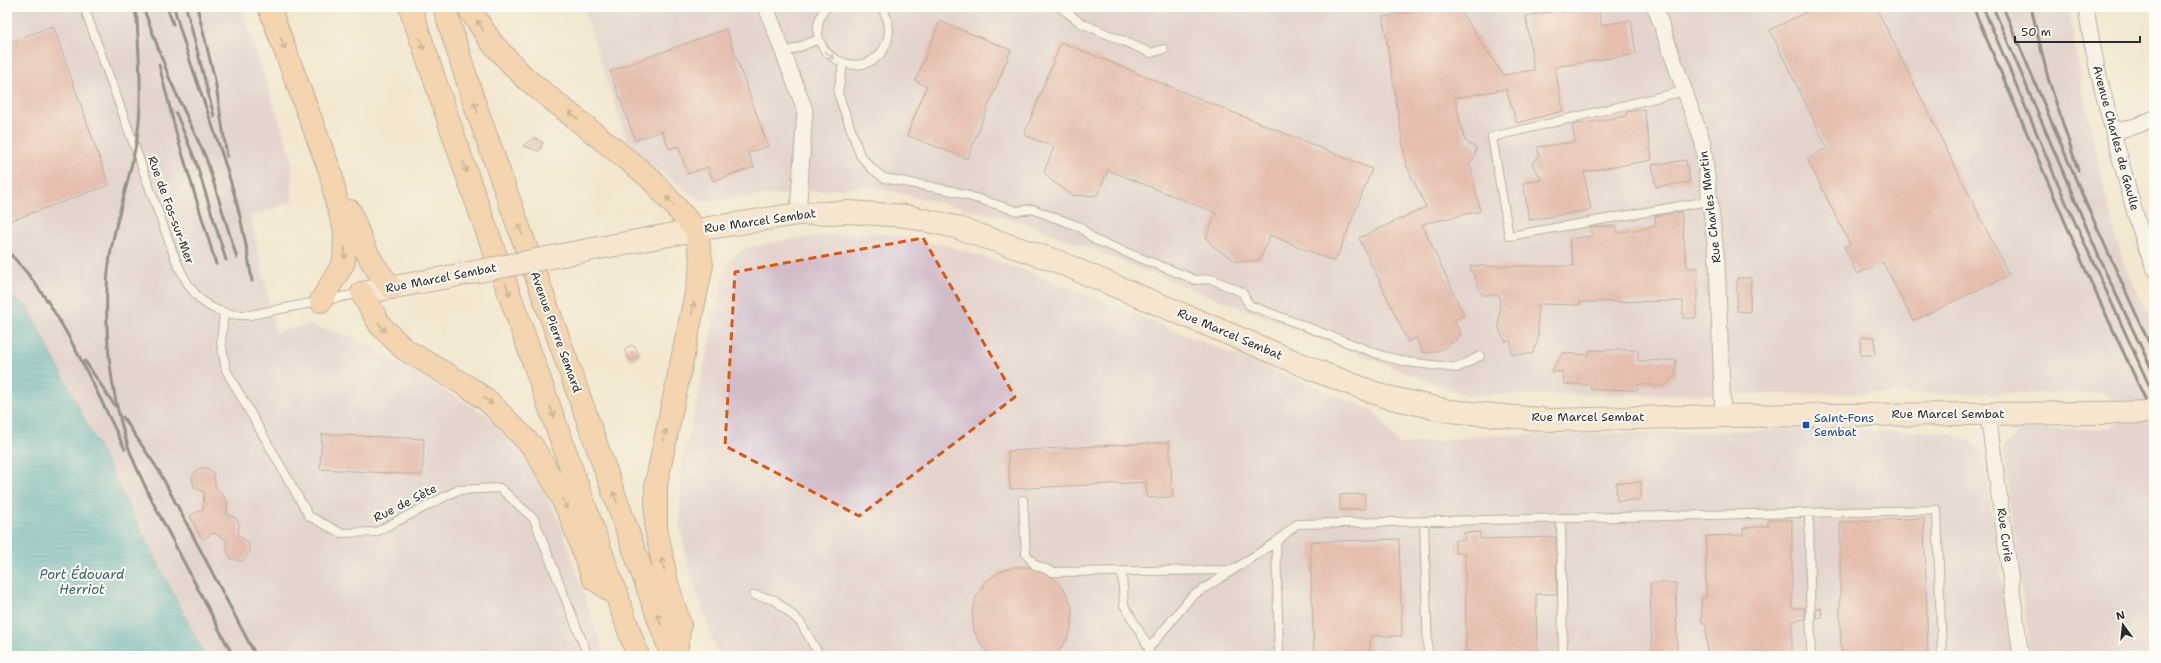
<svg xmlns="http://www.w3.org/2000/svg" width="2161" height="663" font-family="'Shantell Sans',sans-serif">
<defs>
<pattern id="water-rules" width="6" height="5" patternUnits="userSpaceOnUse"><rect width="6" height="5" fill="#46b2c4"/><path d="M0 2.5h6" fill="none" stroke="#3b919f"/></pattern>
<pattern id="building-back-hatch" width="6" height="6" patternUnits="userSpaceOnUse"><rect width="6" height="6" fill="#dc918d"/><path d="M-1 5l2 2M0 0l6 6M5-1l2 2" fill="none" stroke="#b37773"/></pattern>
</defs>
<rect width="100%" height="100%" fill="#fdfcf7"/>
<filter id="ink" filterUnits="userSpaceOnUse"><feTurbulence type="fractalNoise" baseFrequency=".025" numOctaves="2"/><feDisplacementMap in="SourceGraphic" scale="8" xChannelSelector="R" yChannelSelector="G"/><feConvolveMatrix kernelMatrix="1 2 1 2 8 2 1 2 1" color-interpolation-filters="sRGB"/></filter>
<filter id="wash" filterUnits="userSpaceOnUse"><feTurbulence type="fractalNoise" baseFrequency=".012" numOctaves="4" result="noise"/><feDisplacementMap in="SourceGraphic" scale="16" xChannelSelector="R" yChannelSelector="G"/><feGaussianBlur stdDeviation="0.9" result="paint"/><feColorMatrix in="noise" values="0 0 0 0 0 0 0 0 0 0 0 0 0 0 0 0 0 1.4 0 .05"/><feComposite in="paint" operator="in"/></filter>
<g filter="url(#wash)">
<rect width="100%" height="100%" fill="#f3e7cf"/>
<path fill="#d1bdc9" d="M 7,7 L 241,7 L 292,159 L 292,202 L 251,216 L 275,332 L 308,325 L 353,337 L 488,416 L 525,457 L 559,521 L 605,656 L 205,656 L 27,307 L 7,294 Z
M 583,7 L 2068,7 L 2082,87 L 2113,227 L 2124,264 L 2154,326 L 2154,656 L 2031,656 L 2002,448 L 2020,430 L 2111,428 L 2116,423 L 2117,404 L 2105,393 L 1464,395 L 1018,221 L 869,186 L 703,202 L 630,150 Z
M 880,233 L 945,245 L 1027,271 L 1374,411 L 1400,445 L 1477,436 L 1818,429 L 1944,432 L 1969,439 L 1983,453 L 2012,656 L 718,656 L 690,574 L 680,528 L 682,465 L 727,263 L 746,247 L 823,235 Z"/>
<path fill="url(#water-rules)" stroke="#386e78" d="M 7,294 L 27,306 L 205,656 L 7,656 Z"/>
<g id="blocks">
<path fill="url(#building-back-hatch)" d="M 1435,7 L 1458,7 L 1503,75 L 1534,70 L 1526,16 L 1561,10 L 1562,12 L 1598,7 L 1601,25 L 1631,20 L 1636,54 L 1555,67 L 1563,111 L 1517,123 L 1506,89 L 1455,98 L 1465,141 L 1476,148 L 1475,157 L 1470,163 L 1480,211 L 1422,224 L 1464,315 L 1454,320 L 1461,334 L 1457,339 L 1443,349 L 1428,353 L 1422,352 L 1416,338 L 1408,342 L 1359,238 L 1426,207 L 1406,164 L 1383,17 Z
M 1816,7 L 1876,7 L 2009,275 L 1913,321 L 1883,262 L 1857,274 L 1844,247 L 1850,244 L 1807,159 L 1827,148 L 1770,30 Z
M 940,21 L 1011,50 L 967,159 L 907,135 L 927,86 L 915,81 Z
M 53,26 L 109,185 L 7,222 L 7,43 Z
M 726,29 L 768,146 L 748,153 L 754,167 L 713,181 L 708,167 L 688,174 L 678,146 L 669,149 L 662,131 L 635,140 L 610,71 Z
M 1061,42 L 1372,169 L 1335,262 L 1270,235 L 1260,260 L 1237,262 L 1213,246 L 1206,238 L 1216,213 L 1108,170 L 1098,194 L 1093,196 L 1072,195 L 1052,181 L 1044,172 L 1054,147 L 1024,135 Z
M 1644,109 L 1652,160 L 1584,172 L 1591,210 L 1529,220 L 1523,183 L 1542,180 L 1532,164 L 1539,155 L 1538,147 L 1575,142 L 1572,125 L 1626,116 L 1626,112 Z
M 534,137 L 543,143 L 539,151 L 523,146 Z
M 1686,160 L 1690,182 L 1656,187 L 1652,165 Z
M 1681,212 L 1687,268 L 1698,268 L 1696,318 L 1683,318 L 1683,301 L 1579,302 L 1580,305 L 1538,304 L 1538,340 L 1532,354 L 1511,354 L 1511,341 L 1505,341 L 1499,329 L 1500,295 L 1482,295 L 1470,266 L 1574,266 L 1569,239 L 1592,236 L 1590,227 L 1616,226 L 1617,233 L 1656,226 L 1655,216 Z
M 1737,278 L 1751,278 L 1750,312 L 1737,311 Z
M 1861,337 L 1875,337 L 1875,355 L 1860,355 Z
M 631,345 L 636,348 L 640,356 L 630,360 L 625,352 L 626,348 Z
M 1589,350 L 1638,350 L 1638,361 L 1676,360 L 1676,374 L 1664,386 L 1638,384 L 1638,390 L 1591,390 L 1590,385 L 1564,384 L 1563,372 L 1551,372 L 1563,353 L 1589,355 Z
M 322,434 L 424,439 L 422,475 L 320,469 Z
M 1169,442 L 1173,497 L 1147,498 L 1146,482 L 1010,489 L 1008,451 Z
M 200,468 L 206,468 L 213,472 L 216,488 L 227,500 L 227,514 L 236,518 L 239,523 L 238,535 L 248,543 L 250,551 L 243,561 L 231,559 L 227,552 L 227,540 L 214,533 L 202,539 L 190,516 L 203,509 L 204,492 L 194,487 L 192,478 L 195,472 Z
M 1641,482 L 1641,500 L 1617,501 L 1616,483 Z
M 1365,494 L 1365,509 L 1340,510 L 1340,495 Z
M 1924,518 L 1928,656 L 1843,656 L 1843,651 L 1841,651 L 1840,621 L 1840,522 Z
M 1768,520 L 1792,520 L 1792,608 L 1805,608 L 1805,619 L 1792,621 L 1792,656 L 1707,656 L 1706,623 L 1702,623 L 1701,598 L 1706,598 L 1706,536 L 1743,535 L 1743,528 L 1768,526 Z
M 1480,532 L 1480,539 L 1556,537 L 1557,594 L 1536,594 L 1537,656 L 1466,656 L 1465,553 L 1455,553 L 1455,540 L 1465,540 L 1464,533 Z
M 1399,539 L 1402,636 L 1370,636 L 1370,656 L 1314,656 L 1310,542 Z
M 1014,567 L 1030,567 L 1053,577 L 1067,594 L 1072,608 L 1072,624 L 1067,639 L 1058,652 L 1052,656 L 991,656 L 982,646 L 974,631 L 972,614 L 976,597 L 985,583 L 999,572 Z
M 1650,583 L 1676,583 L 1677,656 L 1652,656 Z
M 1816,608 L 1821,608 L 1822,617 L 1816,618 Z"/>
</g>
</g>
<g filter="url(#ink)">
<use href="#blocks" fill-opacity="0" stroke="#716d64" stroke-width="1"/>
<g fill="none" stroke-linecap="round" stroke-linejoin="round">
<defs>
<path id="service" d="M 84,7 L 175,258 C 190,294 207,317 250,315 L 362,293
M 826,7 C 793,54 869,90 887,42 C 891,29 889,18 881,7
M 1060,7 L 1081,23 L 1151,53 L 1164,49
M 784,53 L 819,39
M 843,64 L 838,93 L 860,155 L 870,167 L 884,178 L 953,191 L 1017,211 L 1032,209 L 1080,227 L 1095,240 L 1196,280 L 1211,279 L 1242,292 L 1249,305 L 1383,356 L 1407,362 L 1457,368 L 1480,356
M 1684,91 L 1492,137 L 1509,236 L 1709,201
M 224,313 L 221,342 L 226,370 L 309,516 L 341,533 L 376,532 L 458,490 L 500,488 L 534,519 L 588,656
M 1023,500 L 1026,554 L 1035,565 L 1053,572 L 1232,570
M 1809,513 L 1811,656
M 1561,518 L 1563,656
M 1424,521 L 1428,656
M 1276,542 L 1279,656
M 1122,571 L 1124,605 L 1149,648 L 1149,656
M 754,595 L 775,600 L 800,622 L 820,656
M 1149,648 L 1191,597 L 1276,542 L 1297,524 L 1937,510 L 1942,656"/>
<path id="minor" d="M 766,7 L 805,110 L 798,214
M 1655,7 L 1703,143 L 1717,261 L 1723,416
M 2086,7 C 2093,57 2106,105 2119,154 C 2129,192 2139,231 2154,268
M 2113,132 L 2139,125 L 2154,118
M 1988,414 L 2021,656"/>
<path id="secondary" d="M 583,251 L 696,230 L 798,214 L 849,212 L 906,216 L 955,227 L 1056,261 L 1317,371 L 1383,396 L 1449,411 L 1551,420 L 1723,416 L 2101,413
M 362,293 L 448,277"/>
<path id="trunk" d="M 269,7 L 331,174 L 336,200 L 345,230 L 344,262 L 321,301
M 410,7 L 466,172 L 638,656
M 444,7 L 474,102 L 672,656
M 468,7 L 492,43 L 525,78 L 650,178 L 696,230 L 702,265 L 656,484 L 656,528 L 667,583 L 680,625 L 675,656
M 350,211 C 362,243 368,262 392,288
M 362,293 L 380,325 L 404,349 L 470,388 L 489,402 L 533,447 L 556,486 L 570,515 L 593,578 L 618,596"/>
</defs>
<use href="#service" stroke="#716d64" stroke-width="10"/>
<use href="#minor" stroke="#716d64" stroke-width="17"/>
<use href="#secondary" stroke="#716d64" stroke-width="24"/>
<use href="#trunk" stroke="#716d64" stroke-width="24"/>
<use href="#service" stroke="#fff" stroke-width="8"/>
<use href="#minor" stroke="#fff" stroke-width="15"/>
<use href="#secondary" stroke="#fce5cf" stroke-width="22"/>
<use href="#trunk" stroke="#f7be87" stroke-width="22"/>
<path stroke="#2b2b2b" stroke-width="3" d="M 134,7 L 137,19 C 139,63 144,106 135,149 C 126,195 108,241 107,288 C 105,341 111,395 128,446 C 134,464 143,481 151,499
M 143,7 L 170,80 L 206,158 L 237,258
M 167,7 L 173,24
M 174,7 C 189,67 214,124 231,183 C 241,215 247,248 252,281
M 186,7 L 214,116
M 197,7 L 215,80 L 227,156
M 1973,7 L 2089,278 L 2154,418
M 1983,7 L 2068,207 L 2154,396
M 1993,7 L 2105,271 L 2154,374
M 2003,7 L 2085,201 L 2154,354
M 2031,7 L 2048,78 L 2078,170
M 159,65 L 177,136 L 216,264
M 176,113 L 196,162 L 226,260
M 7,251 C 58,300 93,386 125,449
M 85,361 L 115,406
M 123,417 L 159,471 L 256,656
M 149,495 L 233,656"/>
<defs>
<path id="secondary-bridge" d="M 448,277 L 583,251
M 2101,413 L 2154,412"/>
</defs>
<use href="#secondary-bridge" stroke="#716d64" stroke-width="24" stroke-linecap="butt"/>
<use href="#secondary-bridge" stroke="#fce5cf" stroke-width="22"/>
</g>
<defs><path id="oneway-shaft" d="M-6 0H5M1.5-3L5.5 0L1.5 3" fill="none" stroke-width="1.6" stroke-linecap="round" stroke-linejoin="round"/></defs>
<g stroke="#917459">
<use href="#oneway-shaft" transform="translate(480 25) rotate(-123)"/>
<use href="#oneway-shaft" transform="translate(283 44) rotate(70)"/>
<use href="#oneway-shaft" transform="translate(422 44) rotate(72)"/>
<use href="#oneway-shaft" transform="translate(476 107) rotate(-109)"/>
<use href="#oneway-shaft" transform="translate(573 115) rotate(-141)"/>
<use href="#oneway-shaft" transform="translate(465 167) rotate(71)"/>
<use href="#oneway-shaft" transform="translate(670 201) rotate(-131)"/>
<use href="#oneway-shaft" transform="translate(520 229) rotate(-110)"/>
<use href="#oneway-shaft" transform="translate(345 253) rotate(92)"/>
<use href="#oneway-shaft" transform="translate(508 290) rotate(70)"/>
<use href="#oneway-shaft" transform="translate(693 308) rotate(-78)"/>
<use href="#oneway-shaft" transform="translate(382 327) rotate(51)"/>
<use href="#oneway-shaft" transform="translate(488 401) rotate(39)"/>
<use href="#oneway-shaft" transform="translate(552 412) rotate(70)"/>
<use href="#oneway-shaft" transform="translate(665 435) rotate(-78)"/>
<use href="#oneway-shaft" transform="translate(615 497) rotate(-110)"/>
<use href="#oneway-shaft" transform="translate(565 504) rotate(65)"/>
<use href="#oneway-shaft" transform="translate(663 564) rotate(-101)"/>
<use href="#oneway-shaft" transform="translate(659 619) rotate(-110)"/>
</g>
<use stroke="#a0a0a0" href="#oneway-shaft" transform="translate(829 55) rotate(43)"/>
</g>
<path d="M0 0H2161V663H0ZM 923,238 L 1015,397 L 859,516 L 725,446 L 735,272 Z" fill="#f3e7cf" fill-opacity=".55" fill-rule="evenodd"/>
<path fill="none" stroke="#df570e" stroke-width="3" stroke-dasharray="8 5" stroke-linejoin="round" d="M 923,238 L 1015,397 L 859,516 L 725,446 L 735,272 Z"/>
<rect fill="#1a4fb4" stroke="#fdfcf7" stroke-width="1.5" x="1802" y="421" width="8" height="8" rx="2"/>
<g text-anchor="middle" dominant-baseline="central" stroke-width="4" stroke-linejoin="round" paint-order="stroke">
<g font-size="12" fill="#2b2b2b" stroke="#fdfcf7">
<text transform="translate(2116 138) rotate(75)">Avenue Charles de Gaulle</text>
<text transform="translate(1710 207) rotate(-97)">Rue Charles Martin</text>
<text transform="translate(171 210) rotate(70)">Rue de Fos-sur-Mer</text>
<text transform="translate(760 221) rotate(-8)">Rue Marcel Sembat</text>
<text transform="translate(441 278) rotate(-11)">Rue Marcel Sembat</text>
<text transform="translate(556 332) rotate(70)">Avenue Pierre Semard</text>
<text transform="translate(1230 334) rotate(23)">Rue Marcel Sembat</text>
<text x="1948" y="414">Rue Marcel Sembat</text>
<text x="1588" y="417">Rue Marcel Sembat</text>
<text transform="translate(405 503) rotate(-27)">Rue de Sète</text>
<text transform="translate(2005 535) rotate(82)">Rue Curie</text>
</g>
<g font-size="12" fill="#164399" stroke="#fdfcf7" text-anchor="start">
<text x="1814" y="418">Saint-Fons<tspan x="1814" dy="14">Sembat</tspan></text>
</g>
<g font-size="13" font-style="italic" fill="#366168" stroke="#fdfcf7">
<text x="82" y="574">Port Édouard<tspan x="82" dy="15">Herriot</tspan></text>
</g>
</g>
<rect width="2161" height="663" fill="none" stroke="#fdfcf7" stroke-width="24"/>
<g transform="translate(2123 625) rotate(345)" stroke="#fdfcf7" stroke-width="3" paint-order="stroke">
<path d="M0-3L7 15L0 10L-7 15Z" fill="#2b2b2b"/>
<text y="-6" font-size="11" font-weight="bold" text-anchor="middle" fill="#2b2b2b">N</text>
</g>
<path d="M2015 36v6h125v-6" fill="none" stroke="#2b2b2b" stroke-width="2"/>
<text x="2021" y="36" font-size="12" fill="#2b2b2b" stroke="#fdfcf7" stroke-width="3" paint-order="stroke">50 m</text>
</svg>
